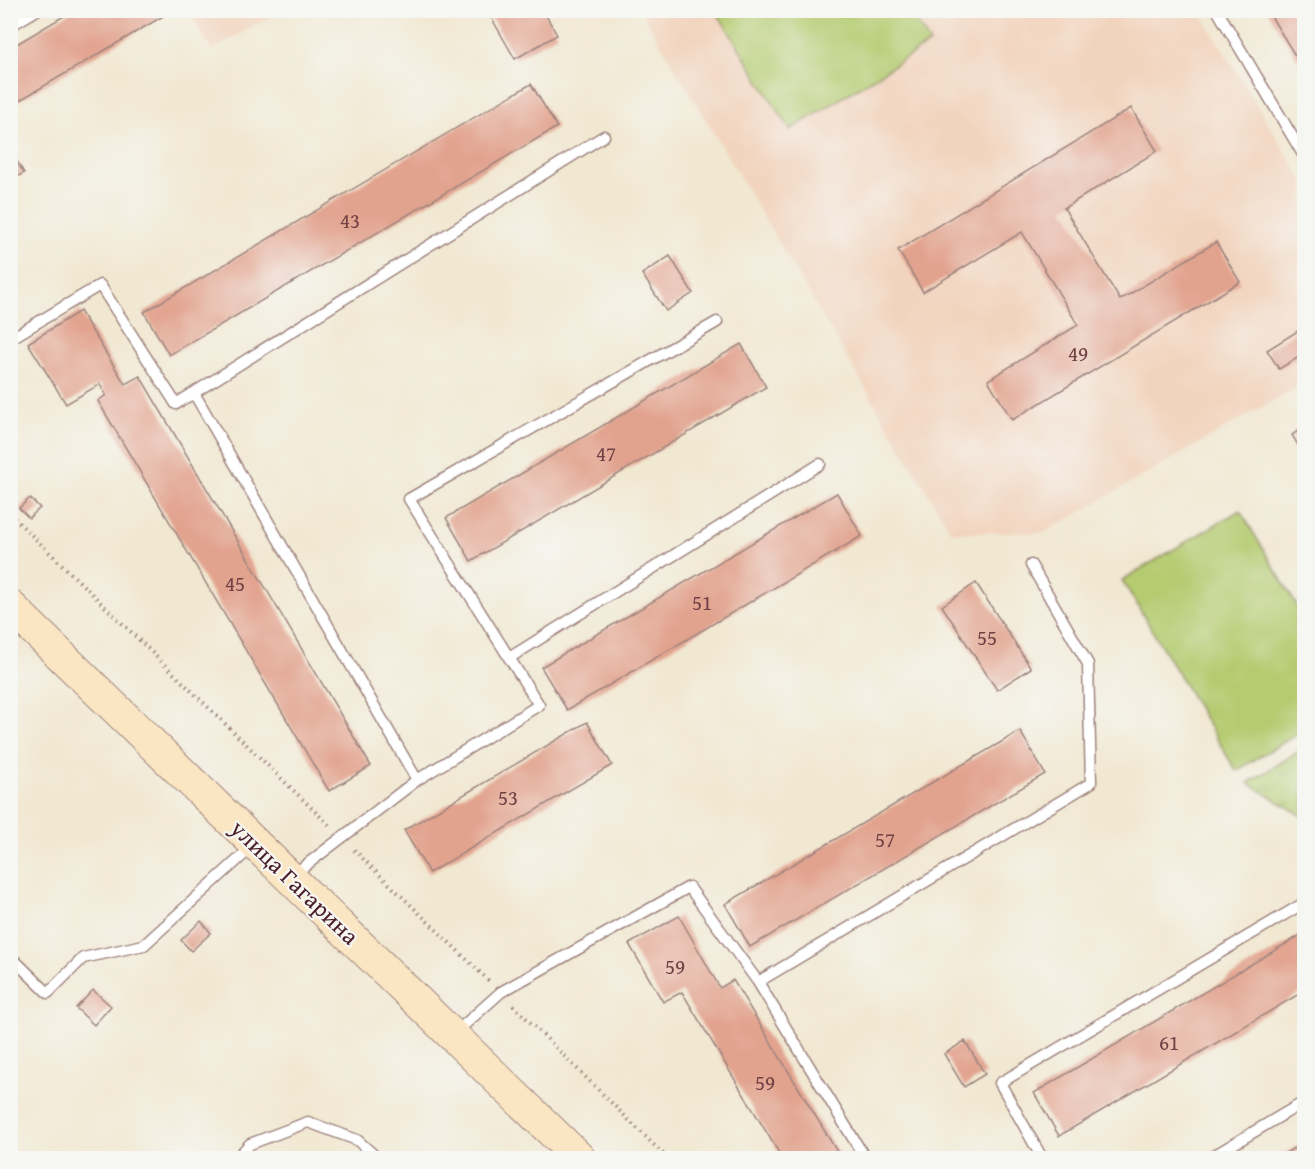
<svg xmlns="http://www.w3.org/2000/svg" width="1315" height="1169" font-family="'Gentium Book Plus',serif">
<defs>
<pattern id="park-tufts" width="24" height="20" patternUnits="userSpaceOnUse" patternTransform="scale(1.5)"><rect width="24" height="20" fill="#b4cb6f"/><path d="M3 7l-1-3M5 7V3M7 7l1-3M15 17l-1-3M17 17v-4M19 17l1-3" fill="none" stroke="#9cae60"/></pattern>
</defs>
<rect width="100%" height="100%" fill="#f6f6f2"/>
<filter id="ink" filterUnits="userSpaceOnUse"><feTurbulence type="fractalNoise" baseFrequency=".0167" numOctaves="2"/><feDisplacementMap in="SourceGraphic" scale="12" xChannelSelector="R" yChannelSelector="G"/><feConvolveMatrix kernelMatrix="1 2 1 2 8 2 1 2 1" color-interpolation-filters="sRGB"/></filter>
<filter id="wash" filterUnits="userSpaceOnUse"><feTurbulence type="fractalNoise" baseFrequency=".008" numOctaves="4" result="noise"/><feDisplacementMap in="SourceGraphic" scale="24" xChannelSelector="R" yChannelSelector="G"/><feGaussianBlur stdDeviation="1.35" result="paint"/><feColorMatrix in="noise" values="0 0 0 0 0 0 0 0 0 0 0 0 0 0 0 0 0 1.4 0 .05"/><feComposite in="paint" operator="in"/></filter>
<g filter="url(#wash)">
<rect width="100%" height="100%" fill="#f1e8d2"/>
<path fill="#f2d4be" d="M 188,11 L 280,11 L 212,50 Z
M 641,11 L 1199,11 L 1304,182 L 1304,383 L 1044,533 L 951,532 Z"/>
<path fill="#b4cb6f" stroke="#7f754d" stroke-width="1.5" d="M 716,11 L 910,11 L 930,43 L 790,130 Z
M 1240,510 L 1304,618 L 1304,730 L 1236,771 L 1122,580 Z"/>
<path fill="url(#park-tufts)" stroke="#7f754d" stroke-width="1.5" d="M 1304,748 L 1304,817 L 1248,783 Z"/>
<g id="blocks">
<path fill="#e2a38e" d="M 74,10 L 162,10 L 165,15 L 10,106 L 10,48 Z
M 487,10 L 543,10 L 557,35 L 515,59 Z
M 1267,10 L 1304,10 L 1304,70 Z
M 531,84 L 557,127 L 169,355 L 144,312 Z
M 1131,108 L 1157,151 L 1064,208 L 1120,300 L 1216,242 L 1240,282 L 1012,420 L 988,380 L 1078,325 L 1022,232 L 923,292 L 898,250 Z
M 10,150 L 24,173 L 10,181 Z
M 670,256 L 693,293 L 666,311 L 642,274 Z
M 80,311 L 125,384 L 140,376 L 371,766 L 329,791 L 98,401 L 106,395 L 100,384 L 66,404 L 28,343 Z
M 1304,327 L 1304,354 L 1279,369 L 1267,350 Z
M 741,344 L 766,387 L 471,561 L 446,518 Z
M 1304,427 L 1304,455 L 1292,435 Z
M 837,493 L 862,536 L 567,710 L 541,667 Z
M 30,498 L 40,508 L 29,518 L 19,508 Z
M 976,583 L 1031,668 L 997,690 L 942,606 Z
M 587,722 L 612,765 L 429,873 L 404,830 Z
M 1020,731 L 1045,774 L 750,947 L 725,904 Z
M 679,916 L 720,988 L 733,980 L 841,1158 L 782,1158 L 682,992 L 663,1002 L 629,944 Z
M 201,921 L 211,933 L 191,951 L 181,940 Z
M 1304,933 L 1304,991 L 1059,1136 L 1034,1093 Z
M 93,990 L 111,1006 L 94,1025 L 76,1008 Z
M 965,1041 L 985,1074 L 964,1087 L 944,1054 Z
M 1304,1142 L 1304,1158 L 1277,1158 Z"/>
</g>
</g>
<g filter="url(#ink)">
<use href="#blocks" fill-opacity="0" stroke="#9e847e" stroke-width="1.5"/>
<g fill="none" stroke-linecap="round" stroke-linejoin="round">
<defs>
<path id="lane" d="M 1217,10 L 1304,156
M 10,26 L 37,10
M 10,339 L 100,285 L 176,404 L 604,136
M 194,393 L 417,780 L 293,875
M 509,658 L 820,464
M 417,780 L 539,705 L 409,499 L 717,322
M 10,956 L 48,993 L 83,958 L 144,945 L 253,846
M 758,982 L 865,1158
M 455,1033 L 501,992 L 689,887 L 758,982 L 1091,783 L 1088,664 L 1031,565
M 237,1158 L 250,1144 L 308,1122 L 357,1140 L 377,1158
M 1042,1158 L 1000,1083 L 1304,903
M 1210,1158 L 1304,1102"/>
<path id="secondary" d="M 10,606 L 579,1158"/>
</defs>
<use href="#lane" stroke="#9e847e" stroke-width="13"/>
<use href="#secondary" stroke="#9e847e" stroke-width="34"/>
<path stroke="#9e847e" stroke-width="4" stroke-dasharray="1.5 4.5" stroke-linecap="butt" d="M 10,514 L 330,826
M 354,850 L 489,981
M 513,1005 L 667,1158"/>
<use href="#lane" stroke="#fff" stroke-width="10"/>
<use href="#secondary" stroke="#fbe6c3" stroke-width="32"/>
</g>
</g>
<g text-anchor="middle" dominant-baseline="central" stroke-width="4.5" stroke-linejoin="round" paint-order="stroke">
<g font-size="21" fill="#704044">
<text x="350" y="220">43</text>
<text x="1078" y="353">49</text>
<text x="606" y="453">47</text>
<text x="235" y="583">45</text>
<text x="702" y="602">51</text>
<text x="987" y="637">55</text>
<text x="508" y="797">53</text>
<text x="885" y="839">57</text>
<text x="675" y="966">59</text>
<text x="1169" y="1042">61</text>
<text x="765" y="1082">59</text>
</g>
<g font-size="24" fill="#4a1f2b" stroke="#f6f6f2">
<text transform="translate(295 882) rotate(44)">улица Гагарина</text>
</g>
</g>
<rect width="1315" height="1169" fill="none" stroke="#f6f6f2" stroke-width="36"/>
</svg>
